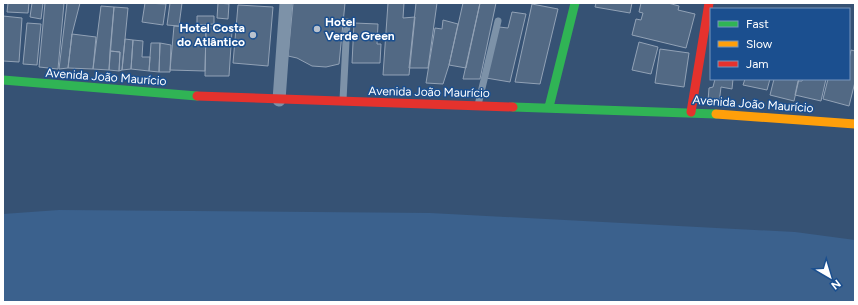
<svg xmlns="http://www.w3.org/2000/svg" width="858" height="305" font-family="Figtree,sans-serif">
<rect width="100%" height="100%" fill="#365274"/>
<path fill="#3b618d" d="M 59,210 L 430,213 L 795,232 L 855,240 L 855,302 L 3,302 L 3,214 Z"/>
<path fill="#526984" stroke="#92a2b6" d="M 8,3 L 29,3 L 28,13 L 7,12 Z
M 32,3 L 43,3 L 41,19 L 30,17 Z
M 45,3 L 64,3 L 58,69 L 39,67 Z
M 67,3 L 80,3 L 72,34 L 68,68 L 59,69 Z
M 145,3 L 166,4 L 163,25 L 142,22 Z
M 170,3 L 182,3 L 179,26 L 167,25 Z
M 218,3 L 229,4 L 228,19 L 217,18 Z
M 293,3 L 345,3 L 339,64 L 326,67 L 312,66 L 297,58 L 288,56 Z
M 388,3 L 404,3 L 403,18 L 415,17 L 409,75 L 383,75 Z
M 416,3 L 437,3 L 428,68 L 409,68 Z
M 463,3 L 480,3 L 466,68 L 449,65 Z
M 480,3 L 496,3 L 480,79 L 463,79 Z
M 596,3 L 632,3 L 630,13 L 595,7 Z
M 641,3 L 668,3 L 679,6 L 678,10 L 695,14 L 686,48 L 632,35 L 636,19 L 641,20 L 643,13 L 639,12 Z
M 532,4 L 558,9 L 540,84 L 515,82 Z
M 238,5 L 273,7 L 268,66 L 233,63 Z
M 101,6 L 114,7 L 109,70 L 93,69 Z
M 114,7 L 128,8 L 122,70 L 119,71 L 120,52 L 110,51 Z
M 512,12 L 526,14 L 510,82 L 486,78 L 499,27 L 508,28 Z
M 3,16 L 22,18 L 19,62 L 3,61 Z
M 197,16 L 214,16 L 214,24 L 197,25 Z
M 443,20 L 458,24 L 449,65 L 443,84 L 426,83 L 435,28 L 442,29 Z
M 27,23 L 41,24 L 37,65 L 23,64 Z
M 354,23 L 378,24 L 377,44 L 381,44 L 380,63 L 352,63 Z
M 174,26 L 206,29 L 205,71 L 170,70 Z
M 206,26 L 232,31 L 229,76 L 205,76 Z
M 72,34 L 96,37 L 93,69 L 68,68 Z
M 125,39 L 133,40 L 131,69 L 122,70 Z
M 133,40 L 143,41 L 142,57 L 150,57 L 149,71 L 131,69 Z
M 639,42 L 658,47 L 651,74 L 632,70 Z
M 151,43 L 160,43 L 159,72 L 149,71 Z
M 160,43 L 171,45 L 170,72 L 159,72 Z
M 660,49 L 689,53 L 684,87 L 655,83 Z
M 851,50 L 855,51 L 855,82 L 849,106 L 823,99 L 828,79 L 849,79 L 849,59 Z
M 110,51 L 120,52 L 119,71 L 109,70 Z
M 715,79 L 733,79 L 732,89 L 721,87 L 719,103 L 708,101 L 709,88 L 713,87 Z
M 745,79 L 770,79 L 767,90 L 743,85 Z
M 774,79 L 799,79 L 794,101 L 770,95 Z
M 803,79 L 826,79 L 821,101 L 795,95 L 798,81 L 802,81 Z"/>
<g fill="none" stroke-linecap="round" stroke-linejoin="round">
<path stroke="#7d92a8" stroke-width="7" d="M 343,100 L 347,22
M 478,105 L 498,21"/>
<path stroke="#7d92a8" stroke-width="13" d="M 279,100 L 286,3"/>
<path stroke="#30b455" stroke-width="9" d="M 3,80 L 197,96
M 513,107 L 716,114
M 549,107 L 575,3"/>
<path stroke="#ff9f0a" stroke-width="9" d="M 716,114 L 855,124"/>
<path stroke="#e5322d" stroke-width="9" d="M 197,96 L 513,107
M 691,112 L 709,3"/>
</g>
<g fill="#b9c2ce" stroke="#1b4f8f" stroke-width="1.5">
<circle cx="317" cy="29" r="4"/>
<circle cx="253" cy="35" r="4"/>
</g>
<g text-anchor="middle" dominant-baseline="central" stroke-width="3" stroke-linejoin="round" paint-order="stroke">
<g font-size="12" font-weight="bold" fill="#fff" stroke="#1b4f8f" text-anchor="start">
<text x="325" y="22">Hotel<tspan x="325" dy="14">Verde Green</tspan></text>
<text x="245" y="28" text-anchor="end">Hotel Costa<tspan x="245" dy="14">do Atlântico</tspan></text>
</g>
<g font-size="12" fill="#fff" stroke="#1b4f8f">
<text transform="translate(106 77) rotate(4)">Avenida João Maurício</text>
<text transform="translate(429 92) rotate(1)">Avenida João Maurício</text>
<text transform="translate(753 104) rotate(4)">Avenida João Maurício</text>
</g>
</g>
<rect width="858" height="305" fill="none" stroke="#ffffff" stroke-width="8"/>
<rect x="710" y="8" width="140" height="72" fill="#1b4f8f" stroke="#7695bc"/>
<rect x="718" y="21" width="20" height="6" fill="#30b455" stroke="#7695bc"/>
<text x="746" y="28" font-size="12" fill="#ffffff">Fast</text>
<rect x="718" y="41" width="20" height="6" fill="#ff9f0a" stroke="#7695bc"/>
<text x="746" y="48" font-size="12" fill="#ffffff">Slow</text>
<rect x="718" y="61" width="20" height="6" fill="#e5322d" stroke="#7695bc"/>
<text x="746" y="68" font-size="12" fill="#ffffff">Jam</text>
<g transform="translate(830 277) rotate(142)" stroke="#1b4f8f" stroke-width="3" paint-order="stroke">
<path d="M0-3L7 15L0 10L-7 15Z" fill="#ffffff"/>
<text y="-6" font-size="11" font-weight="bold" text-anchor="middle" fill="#ffffff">N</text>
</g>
</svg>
